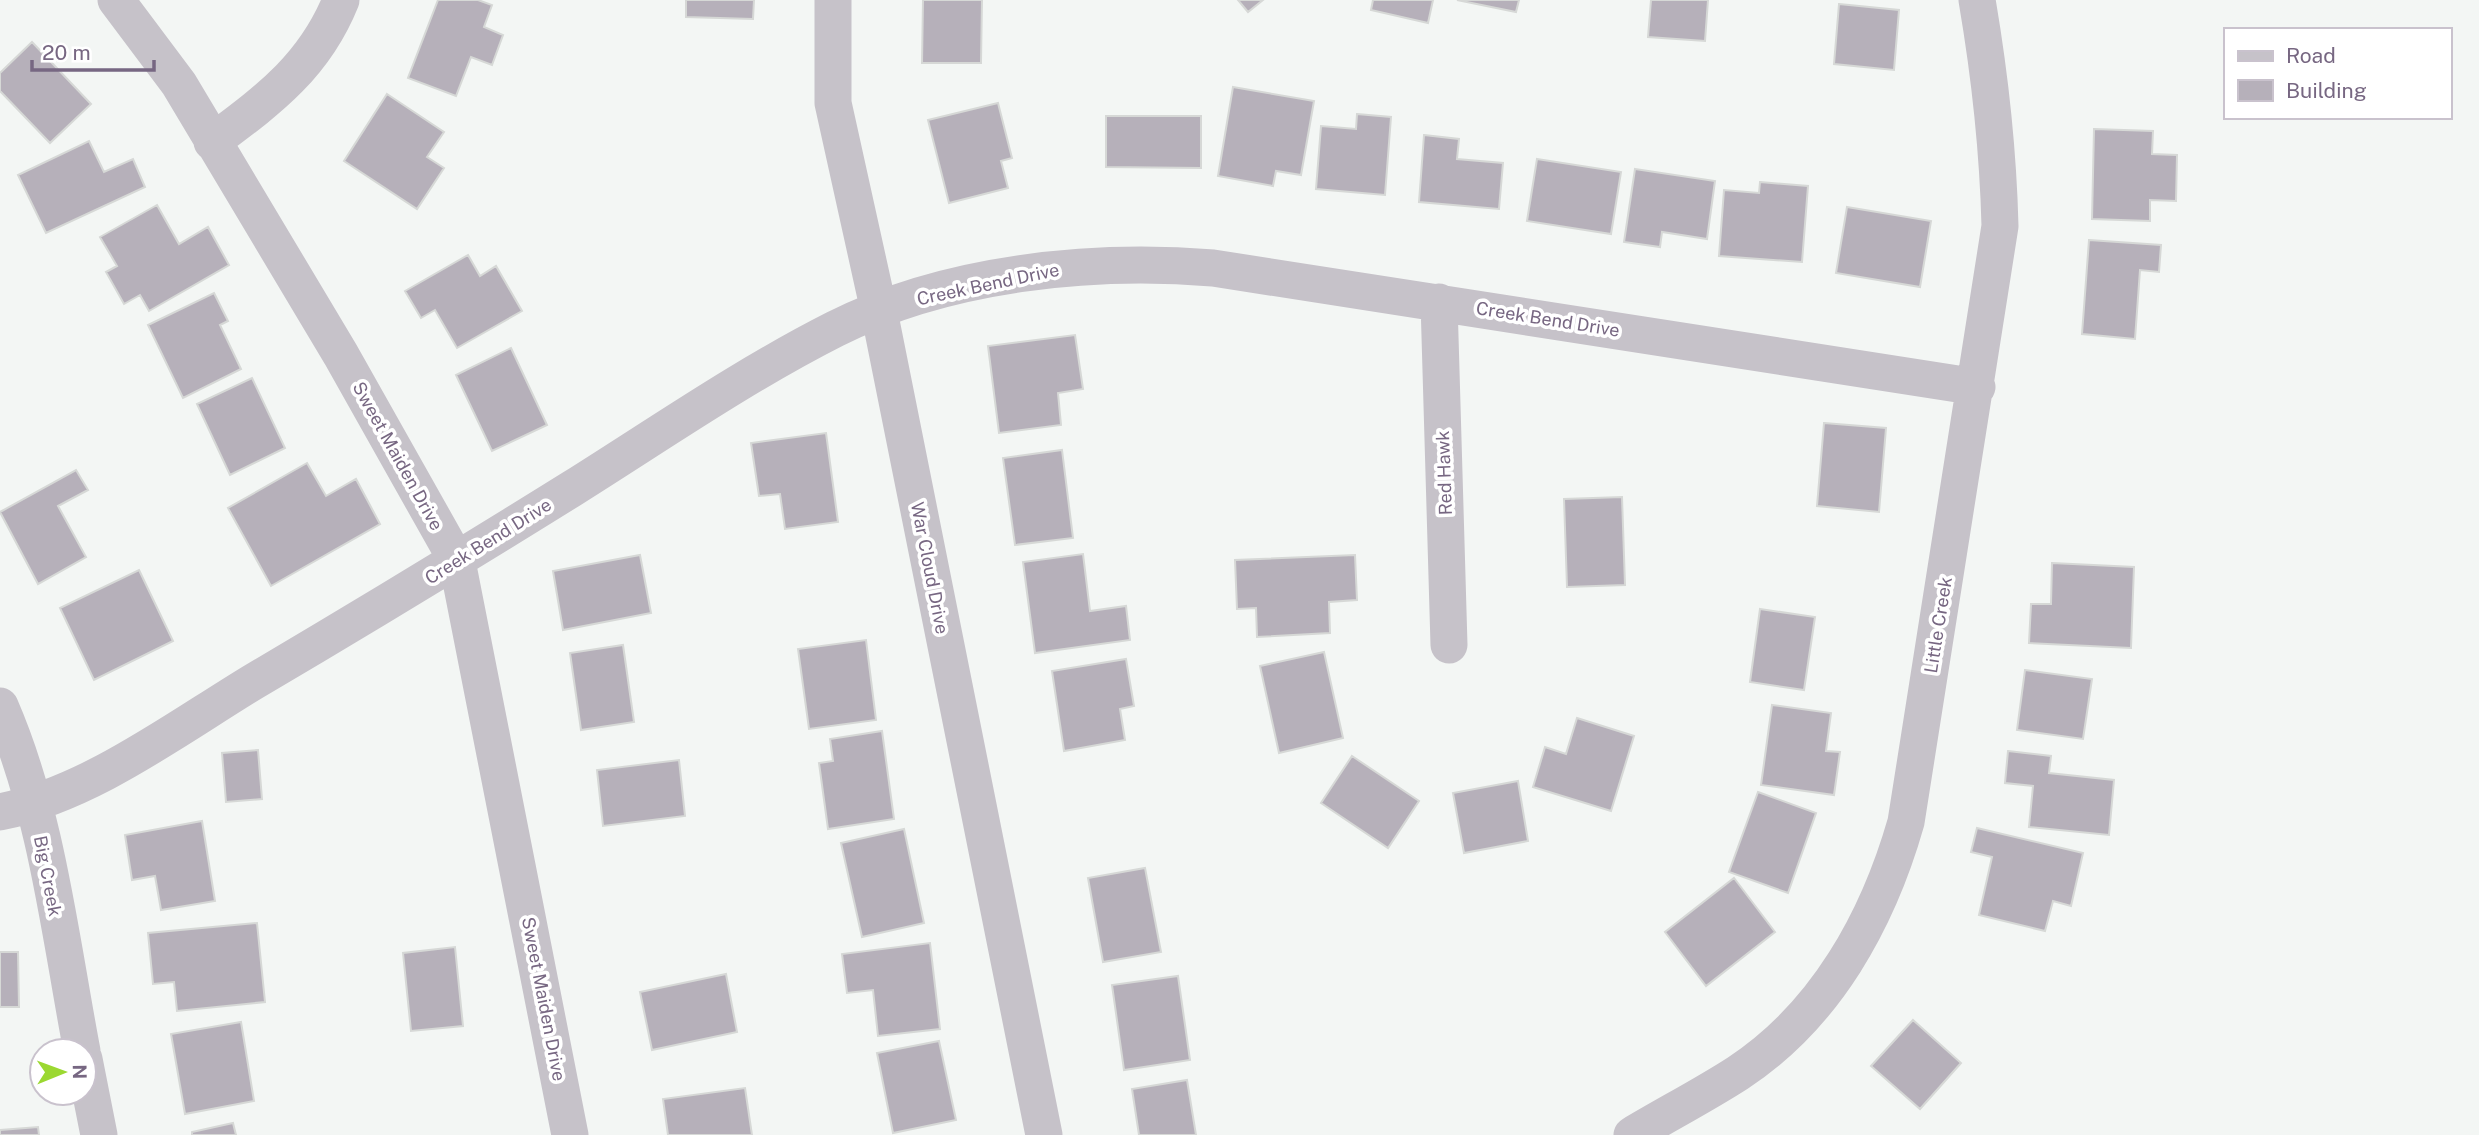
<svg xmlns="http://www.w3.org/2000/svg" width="2479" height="1135" font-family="'Public Sans',sans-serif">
<rect width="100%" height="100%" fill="#f3f6f4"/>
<path fill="#b6b0ba" stroke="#d6d8d6" stroke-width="2" d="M 438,0 L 478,0 L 492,5 L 484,27 L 503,35 L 492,65 L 471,57 L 456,96 L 408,78 Z
M 686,0 L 754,0 L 753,19 L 686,17 Z
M 923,0 L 982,0 L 981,63 L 922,63 Z
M 1238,0 L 1263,0 L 1248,12 Z
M 1373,0 L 1433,0 L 1428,23 L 1371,10 Z
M 1457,0 L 1519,0 L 1516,12 Z
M 1651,0 L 1708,0 L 1705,41 L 1648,37 Z
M 1839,4 L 1899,10 L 1894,70 L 1834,64 Z
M 32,42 L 91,104 L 50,143 L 0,91 L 0,73 Z
M 1233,87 L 1314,101 L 1301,175 L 1276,171 L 1273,186 L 1218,176 Z
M 387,94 L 444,132 L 427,157 L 444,168 L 417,209 L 344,161 Z
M 998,103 L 1012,158 L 1001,161 L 1008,188 L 949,203 L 928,120 Z
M 1357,114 L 1391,117 L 1385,195 L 1316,189 L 1321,126 L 1356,129 Z
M 1106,116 L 1201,116 L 1201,168 L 1106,167 Z
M 2094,129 L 2153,131 L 2152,154 L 2177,155 L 2176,201 L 2150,200 L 2150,221 L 2092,219 Z
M 1424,135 L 1459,139 L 1457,159 L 1503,163 L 1499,209 L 1419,202 Z
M 89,141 L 104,172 L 133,159 L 145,187 L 46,233 L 18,175 Z
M 1537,159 L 1621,172 L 1611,234 L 1527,221 Z
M 1635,169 L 1715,181 L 1707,239 L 1662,232 L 1660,247 L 1624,242 Z
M 1760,182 L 1808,186 L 1802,262 L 1719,256 L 1724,190 L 1759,193 Z
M 157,205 L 179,244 L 208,227 L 229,265 L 149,311 L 140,295 L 124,304 L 106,272 L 117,266 L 100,237 Z
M 1847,207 L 1931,221 L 1920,287 L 1836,273 Z
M 2089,240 L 2161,245 L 2159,272 L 2140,270 L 2135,339 L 2082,334 Z
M 468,255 L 480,276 L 496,266 L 522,311 L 457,348 L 435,310 L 421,318 L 405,291 Z
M 214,293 L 228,321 L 220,325 L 241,369 L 183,398 L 148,325 Z
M 1075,335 L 1083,389 L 1058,393 L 1061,425 L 999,433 L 988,346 Z
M 511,348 L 547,425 L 492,451 L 456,375 Z
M 252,378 L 285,448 L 230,475 L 197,404 Z
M 1824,423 L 1886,428 L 1879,512 L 1817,506 Z
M 826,433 L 838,522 L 785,529 L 780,494 L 759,496 L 751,443 Z
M 1062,450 L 1073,538 L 1015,545 L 1003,458 Z
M 307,463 L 326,496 L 356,479 L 380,524 L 271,586 L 228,508 Z
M 76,470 L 88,490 L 58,506 L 86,557 L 38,584 L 0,512 Z
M 1622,497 L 1625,585 L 1567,587 L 1564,499 Z
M 1083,554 L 1090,611 L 1126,606 L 1130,640 L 1035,653 L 1023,562 Z
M 640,555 L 651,613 L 563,630 L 553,571 Z
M 1355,555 L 1357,600 L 1329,602 L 1330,633 L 1257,637 L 1256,608 L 1237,609 L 1235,560 Z
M 2052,563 L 2134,567 L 2131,648 L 2029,643 L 2031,604 L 2051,604 Z
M 139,570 L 173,641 L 94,680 L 60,608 Z
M 1760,609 L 1815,617 L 1804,690 L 1750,682 Z
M 866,640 L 876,720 L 809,729 L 798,649 Z
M 623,645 L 634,722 L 581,730 L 570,653 Z
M 1324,652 L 1343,738 L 1279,753 L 1260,666 Z
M 1126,659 L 1134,706 L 1120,709 L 1125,740 L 1064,751 L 1052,671 Z
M 2025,670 L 2092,679 L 2083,739 L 2017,730 Z
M 1772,705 L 1831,713 L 1826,751 L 1840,752 L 1834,795 L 1761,785 Z
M 1577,718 L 1634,736 L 1611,811 L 1533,787 L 1545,747 L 1566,754 Z
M 882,731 L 894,819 L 828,829 L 819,763 L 833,761 L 830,739 Z
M 258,750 L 262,799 L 226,802 L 222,753 Z
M 2008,751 L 2051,756 L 2049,773 L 2114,780 L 2109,835 L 2029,827 L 2033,786 L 2005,783 Z
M 1352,756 L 1419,801 L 1388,848 L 1321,803 Z
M 679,760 L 685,816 L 603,826 L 597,770 Z
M 1518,781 L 1528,841 L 1464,853 L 1453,793 Z
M 1758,792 L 1816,813 L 1788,893 L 1729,872 Z
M 202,821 L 215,901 L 161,910 L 155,876 L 132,880 L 125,835 Z
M 1977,828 L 2083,853 L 2071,906 L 2053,901 L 2045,931 L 1979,915 L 1992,857 L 1971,852 Z
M 904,829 L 924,923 L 862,937 L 841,843 Z
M 1145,868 L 1161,952 L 1103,962 L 1088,878 Z
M 1734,878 L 1775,932 L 1706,986 L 1665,932 Z
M 257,923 L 265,1002 L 177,1011 L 174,982 L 153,984 L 148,933 Z
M 930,943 L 940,1029 L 878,1036 L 873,990 L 847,993 L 842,954 Z
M 455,947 L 463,1026 L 411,1031 L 403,953 Z
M 0,952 L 18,952 L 19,1007 L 0,1007 Z
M 726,974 L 737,1032 L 652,1050 L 640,992 Z
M 1178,976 L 1190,1060 L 1124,1070 L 1112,985 Z
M 1913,1020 L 1961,1063 L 1920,1109 L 1871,1066 Z
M 241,1022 L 254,1101 L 185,1114 L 171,1034 Z
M 939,1041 L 956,1120 L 893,1133 L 877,1053 Z
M 1187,1080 L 1196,1135 L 1139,1135 L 1132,1089 Z
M 745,1088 L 752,1135 L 668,1135 L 663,1099 Z
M 233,1123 L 236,1135 L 192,1135 L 192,1132 Z
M 38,1127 L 39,1135 L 0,1135 L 0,1130 Z"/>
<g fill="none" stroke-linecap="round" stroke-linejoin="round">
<path stroke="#c6c2c9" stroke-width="37" d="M 116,0 L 179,84 L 341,355 L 457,561 L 570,1135
M 833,0 L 833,103 L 879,311 L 1044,1135
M 212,142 C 268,100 314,67 341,0
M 1439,302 L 1449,645
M 0,706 C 47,814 60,936 82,1051
M 0,812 C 91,793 174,730 253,682 C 360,619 467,554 573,488 C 659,434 744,375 835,329 C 946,273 1090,258 1213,268 L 1977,387
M 84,1059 L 99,1135
M 1632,1135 C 1667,1114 1704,1095 1738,1073 C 1826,1015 1878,920 1906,822 L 2000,226 C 1998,149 1990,76 1977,0"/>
</g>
<g text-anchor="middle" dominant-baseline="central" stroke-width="7" stroke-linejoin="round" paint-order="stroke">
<g font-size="18" fill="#776782" stroke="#fff">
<text transform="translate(988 284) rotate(-12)">Creek Bend Drive</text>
<text transform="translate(1548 319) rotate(9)">Creek Bend Drive</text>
<text transform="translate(398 456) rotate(61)">Sweet Maiden Drive</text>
<text transform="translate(1444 473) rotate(-92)">Red Hawk</text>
<text transform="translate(488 541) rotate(-32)">Creek Bend Drive</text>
<text transform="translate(930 568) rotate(79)">War Cloud Drive</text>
<text transform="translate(1938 625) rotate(-81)">Little Creek</text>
<text transform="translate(48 876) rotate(79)">Big Creek</text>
<text transform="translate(544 999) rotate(79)">Sweet Maiden Drive</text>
</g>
</g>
<rect x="2224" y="28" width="228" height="91" fill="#ffffff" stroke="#c9c2cd" stroke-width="2"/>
<rect x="2238" y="51" width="35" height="10" fill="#c6c2c9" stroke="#c9c2cd" stroke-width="2"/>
<text x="2286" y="63" font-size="21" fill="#776782">Road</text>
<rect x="2238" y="80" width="35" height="21" fill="#b6b0ba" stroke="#c9c2cd" stroke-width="2"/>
<text x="2286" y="98" font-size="21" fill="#776782">Building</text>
<g transform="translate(63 1072) rotate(89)"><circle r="33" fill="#ffffff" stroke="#c9c2cd" stroke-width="2"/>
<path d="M0-5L12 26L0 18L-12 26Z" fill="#9bd831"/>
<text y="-10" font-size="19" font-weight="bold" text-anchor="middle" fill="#776782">N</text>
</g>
<path d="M32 60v10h122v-10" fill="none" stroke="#776782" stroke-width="3.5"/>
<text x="42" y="60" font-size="21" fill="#776782" stroke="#ffffff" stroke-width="5" paint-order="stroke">20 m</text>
</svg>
